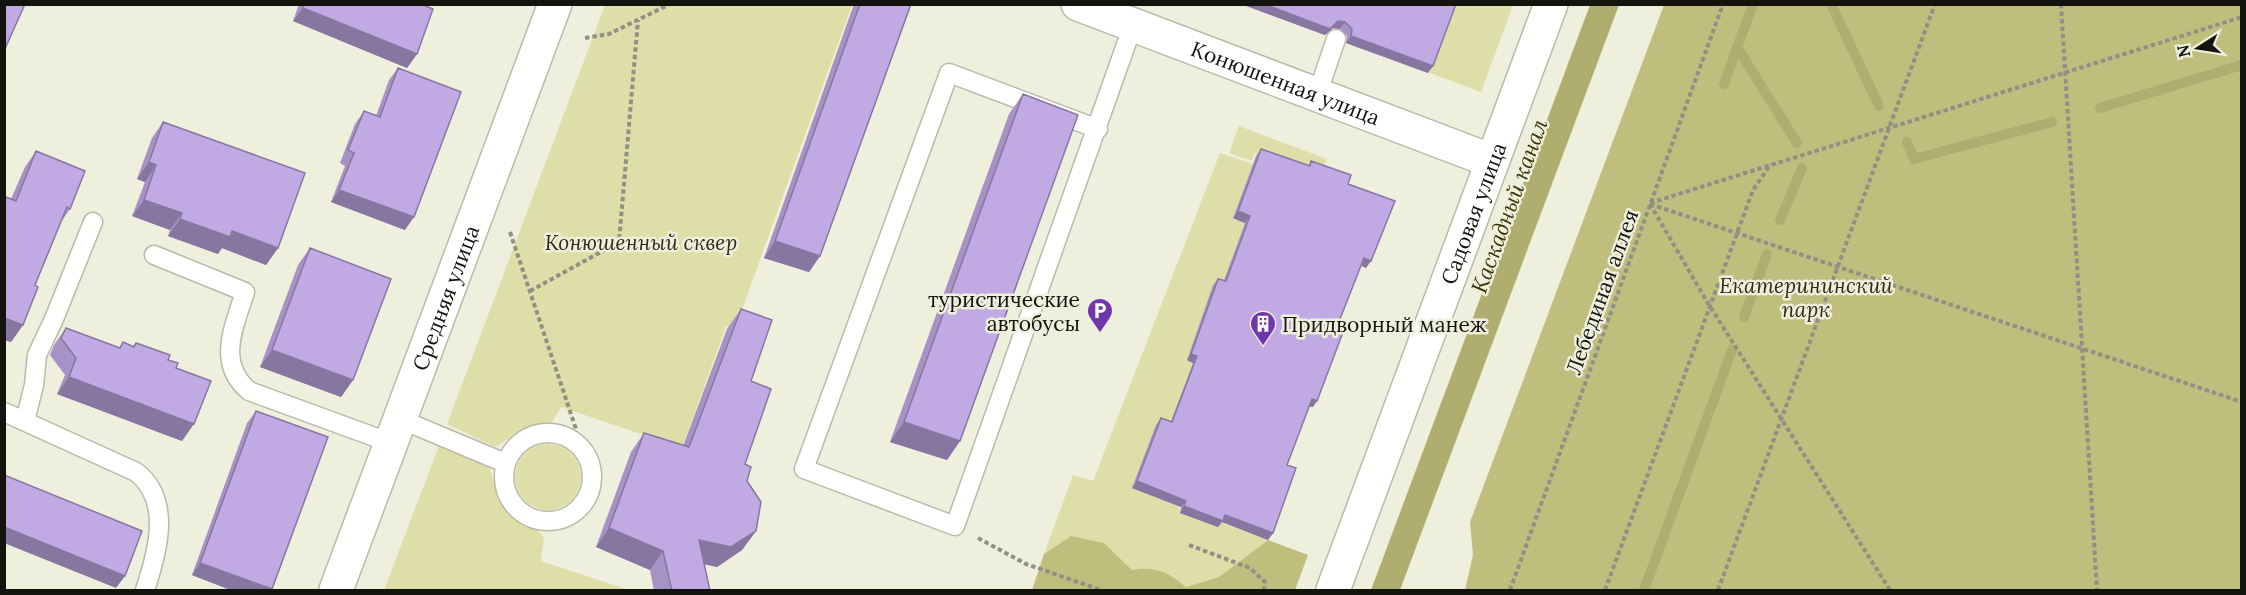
<svg xmlns="http://www.w3.org/2000/svg" width="2246" height="595" font-family="Lora,serif">
<rect width="100%" height="100%" fill="#efefde"/>
<path fill="#dedea8" d="M 605,5 L 852,5 L 735,329 L 726,326 L 682,448 L 561,407 L 551,424 L 528,427 L 495,447 L 447,424 Z
M 1455,5 L 1513,5 L 1481,92 L 1430,73 Z
M 1239,126 L 1327,159 L 1322,172 L 1304,172 L 1255,153 L 1252,161 L 1229,153 Z
M 1220,153 L 1253,164 L 1233,217 L 1245,223 L 1221,287 L 1213,286 L 1187,360 L 1193,363 L 1168,429 L 1180,513 L 1218,527 L 1220,522 L 1268,540 L 1219,577 L 1186,587 C 1168,572 1156,566 1132,570 L 1104,543 L 1071,536 L 1044,554 L 1073,475 L 1093,481 Z
M515 477a33 33 0 1 1 66 0a33 33 0 1 1-66 0Z
M 439,446 L 489,467 C 497,491 500,507 522,521 C 532,527 538,529 544,538 L 541,561 L 629,590 L 384,590 Z"/>
<path fill="#c0be7d" d="M 1664,5 L 2241,5 L 2241,590 L 1465,590 L 1473,555 L 1470,522 Z
M 1071,536 L 1104,543 L 1132,570 C 1156,566 1168,572 1186,587 L 1219,577 L 1268,540 L 1308,555 L 1295,590 L 1032,590 L 1044,554 Z"/>
<path fill="#afae6e" d="M 1590,5 L 1619,5 L 1400,590 L 1371,590 Z"/>
<g fill="none" stroke-linecap="round" stroke-linejoin="round">
<path stroke="#afae6e" stroke-width="10" d="M 1831,4 L 1879,106
M 1737,47 L 1797,143
M 1724,84 L 1753,4
M 2100,108 L 2242,65
M 1907,142 L 1914,159 L 2052,122
M 1780,220 L 1802,168
M 1744,317 L 1767,254
M 1644,590 L 1732,350"/>
<defs>
<path id="service" d="M 1317,95 L 1336,39
M 1098,129 L 949,73 L 804,469 L 955,526 L 1133,25
M 154,255 L 245,292 C 234,327 216,363 249,391 L 391,443
M 4,412 L 136,472 C 173,500 157,554 145,590
M 400,419 L 505,463
M 25,421 L 34,385 L 37,355 L 54,319 L 93,222
M504 477a44 44 0 1 1 88 0a44 44 0 1 1-88 0Z"/>
<g id="minor">
<path id="s1" d="M 336,590 L 555,4"/>
</g>
<g id="secondary">
<path id="s2" d="M 1078,4 L 1492,161"/>
<path id="s3" d="M 1333,590 L 1551,4"/>
</g>
</defs>
<use href="#service" stroke="#babaa9" stroke-width="21"/>
<use href="#minor" stroke="#babaa9" stroke-width="36"/>
<use href="#secondary" stroke="#babaa9" stroke-width="36"/>
<path stroke="#909084" stroke-width="4" stroke-dasharray="4.5 3" stroke-linecap="butt" d="M 2061,4 L 2097,590
M 585,38 L 609,34 L 670,4
M 1650,203 L 2242,17
M 1650,204 L 2242,402
M 1650,204 L 1709,305 L 1890,590
M 510,232 L 576,429 L 572,439
M 530,291 L 619,242 L 638,20
M 978,538 L 1026,564 L 1101,590
M 1189,545 L 1250,568 L 1265,582 L 1264,590
M 1510,590 L 1723,4
M 1605,590 L 1753,190 L 1771,164
M 1718,590 L 1935,4"/>
<use href="#service" stroke="#fff" stroke-width="18"/>
<use href="#minor" stroke="#fff" stroke-width="33"/>
<use href="#secondary" stroke="#fff" stroke-width="33"/>
</g>
<path fill="#a692c4" d="M 299,4 L 421,4 L 417,54 L 407,68 L 293,21 Z
M 854,4 L 911,4 L 820,256 L 809,272 L 764,258 Z
M 1241,4 L 1456,4 L 1433,66 L 1428,73 L 1346,43 L 1347,36 L 1340,29 L 1333,28 L 1325,35 Z
M 398,68 L 405,230 L 331,202 L 345,166 L 340,163 L 355,124 L 364,111 L 376,116 L 389,80 Z
M 1023,94 L 960,441 L 947,460 L 890,442 L 1009,114 Z
M 163,122 L 278,248 L 266,265 L 222,248 L 218,254 L 168,236 L 170,230 L 132,216 L 145,182 L 137,179 L 152,138 Z
M 1261,149 L 1308,166 L 1311,161 L 1348,184 L 1366,268 L 1361,265 L 1338,324 L 1313,407 L 1309,406 L 1287,465 L 1273,533 L 1268,540 L 1222,522 L 1218,527 L 1180,513 L 1181,507 L 1132,488 L 1156,425 L 1161,418 L 1171,421 L 1193,363 L 1187,360 L 1213,285 L 1218,279 L 1224,280 L 1245,223 L 1233,218 L 1256,156 Z
M 36,151 L 70,209 L 61,222 L 35,285 L 23,325 L 11,342 L 4,340 L 4,199 L 11,199 L 25,167 Z
M 310,248 L 353,380 L 341,397 L 260,367 L 298,265 Z
M 741,309 L 751,381 L 745,464 L 747,481 L 756,531 L 742,550 L 717,567 L 704,564 L 710,591 L 654,591 L 650,570 L 596,547 L 631,452 L 644,433 L 683,446 L 727,329 Z
M 66,328 L 119,348 L 123,342 L 133,346 L 136,343 L 168,360 L 176,368 L 182,441 L 57,394 L 65,375 L 50,355 L 54,345 Z
M 256,411 L 272,589 L 271,591 L 233,591 L 192,575 L 247,423 Z"/>
<path fill="#8777a0" d="M 1241,4 L 1264,4 L 1338,21 L 1345,22 L 1340,29 L 1333,28 L 1325,35 Z
M 303,8 L 417,54 L 407,68 L 293,21 Z
M 1351,36 L 1433,66 L 1428,73 L 1346,43 Z
M 149,162 L 156,165 L 145,182 L 137,179 Z
M 339,190 L 414,217 L 405,230 L 331,202 Z
M 144,200 L 182,213 L 170,230 L 132,216 Z
M 1238,211 L 1250,216 L 1245,223 L 1233,218 Z
M 180,219 L 232,231 L 278,248 L 266,265 L 222,248 L 218,254 L 168,236 Z
M 775,241 L 820,256 L 809,272 L 764,258 Z
M 1364,258 L 1371,261 L 1366,268 L 1359,265 Z
M 4,318 L 23,325 L 11,342 L 4,340 Z
M 272,350 L 353,380 L 341,397 L 260,367 Z
M 1191,354 L 1197,356 L 1193,363 L 1187,360 Z
M 69,377 L 194,424 L 182,441 L 57,394 Z
M 1312,399 L 1317,401 L 1313,407 L 1307,406 Z
M 904,422 L 960,441 L 947,460 L 890,442 Z
M 1137,481 L 1186,501 L 1181,507 L 1132,488 Z
M 1184,506 L 1225,515 L 1273,533 L 1268,540 L 1222,522 L 1218,527 L 1180,513 Z
M 4,527 L 125,576 L 116,588 L 4,543 Z
M 609,528 L 663,551 L 650,570 L 596,547 Z
M 756,531 L 742,550 L 717,567 L 685,560 L 699,540 Z
M 200,563 L 272,589 L 271,591 L 233,591 L 192,575 Z"/>
<path fill="#c1aae4" stroke="#8777a0" stroke-width="1.5" d="M 4,4 L 25,4 L 4,51 Z
M 304,4 L 421,4 L 433,9 L 417,54 L 303,8 Z
M 860,4 L 911,4 L 820,256 L 775,241 Z
M 1264,4 L 1456,4 L 1433,66 L 1351,36 L 1352,29 L 1345,22 L 1338,21 L 1330,29 Z
M 398,68 L 461,92 L 414,217 L 339,190 L 354,153 L 348,150 L 364,111 L 380,117 Z
M 1023,94 L 1078,115 L 960,441 L 904,422 Z
M 163,122 L 305,173 L 278,248 L 232,231 L 230,237 L 180,219 L 182,213 L 144,200 L 156,165 L 149,162 Z
M 1261,149 L 1310,166 L 1311,161 L 1351,175 L 1348,184 L 1395,201 L 1371,261 L 1364,258 L 1338,324 L 1345,327 L 1317,401 L 1312,399 L 1287,465 L 1296,468 L 1273,533 L 1225,515 L 1223,521 L 1184,506 L 1186,501 L 1137,481 L 1161,418 L 1172,422 L 1197,356 L 1191,354 L 1218,279 L 1226,281 L 1250,216 L 1238,211 Z
M 36,151 L 85,171 L 70,209 L 67,207 L 35,285 L 38,287 L 23,325 L 4,318 L 4,200 L 6,197 L 16,201 Z
M 310,248 L 391,279 L 353,380 L 272,350 Z
M 741,309 L 772,320 L 751,381 L 771,389 L 745,464 L 751,467 L 747,481 L 761,502 L 756,531 L 731,547 L 699,540 L 710,591 L 672,591 L 663,551 L 609,528 L 644,433 L 689,447 Z
M 66,328 L 120,348 L 123,342 L 134,347 L 136,343 L 170,355 L 168,360 L 178,363 L 176,368 L 211,381 L 194,424 L 69,377 L 76,358 L 61,338 Z
M 256,411 L 328,437 L 272,589 L 200,563 Z
M 4,475 L 142,531 L 125,576 L 4,527 Z"/>
<defs>
<symbol id="parking-pin" viewBox="-11 -11 22 30"><path d="M0 17L-7.5 6A9.5 9.5 0 1 1 7.5 6Z" fill="#7036ac" stroke="#efefde"/><path d="M-3.5-5.5H1a3.5 3.5 0 0 1 0 7H-1V5.5H-3.5ZM-1-3.4V-.6H.8a1.4 1.4 0 0 0 0-2.8Z" fill="#fff"/></symbol>
<symbol id="building-pin" viewBox="-11 -11 22 30"><path d="M0 17L-7.5 6A9.5 9.5 0 1 1 7.5 6Z" fill="#7036ac" stroke="#efefde"/><path d="M-4-6H4V6H1V3H-1V6H-4ZM-2.5-4.3h1.7v1.8h-1.7ZM.8-4.3h1.7v1.8H.8ZM-2.5-1h1.7V.8h-1.7ZM.8-1h1.7V.8H.8Z" fill="#fff"/></symbol>
</defs>
<g fill-rule="evenodd">
<use href="#parking-pin" x="1085" y="296" width="30" height="40"/>
<use href="#building-pin" x="1248" y="309" width="30" height="40"/>
</g>
<g text-anchor="middle" dominant-baseline="central" stroke-width="5" stroke-linejoin="round" paint-order="stroke">
<g font-size="21" fill="#14140e" stroke="#efefde">
<text stroke="none"><textPath href="#s2" startOffset="222">Конюшенная улица</textPath></text>
<text stroke="none"><textPath href="#s3" startOffset="402">Садовая улица</textPath></text>
<text transform="translate(1602 292) rotate(-70)">Лебединая аллея</text>
<text stroke="none"><textPath href="#s1" startOffset="312">Средняя улица</textPath></text>
</g>
<g font-size="21" font-style="italic" fill="#2e2d0f" stroke="#efefde">
<text x="641" y="242">Конюшенный сквер</text>
<text x="1806" y="285">Екатерининский<tspan x="1806" dy="24">парк</tspan></text>
</g>
<g font-size="21" fill="#14140e" stroke="#efefde" text-anchor="end">
<text x="1080" y="299">туристические<tspan x="1080" dy="24">автобусы</tspan></text>
<text x="1282" y="324" text-anchor="start">Придворный манеж</text>
</g>
<g font-size="22" font-style="italic" fill="#383601" stroke="#efefde">
<text transform="translate(1509 206) rotate(-70)">Каскадный канал</text>
</g>
</g>
<rect width="2246" height="595" fill="none" stroke="#14140e" stroke-width="12"/>
<g transform="translate(2198 48) rotate(258)" stroke="#efefde" stroke-width="4.5" paint-order="stroke">
<path d="M0-4.5L10 22L0 15L-10 22Z" fill="#14140e"/>
<text y="-9" font-size="16" font-weight="bold" text-anchor="middle" fill="#14140e">N</text>
</g>
</svg>
